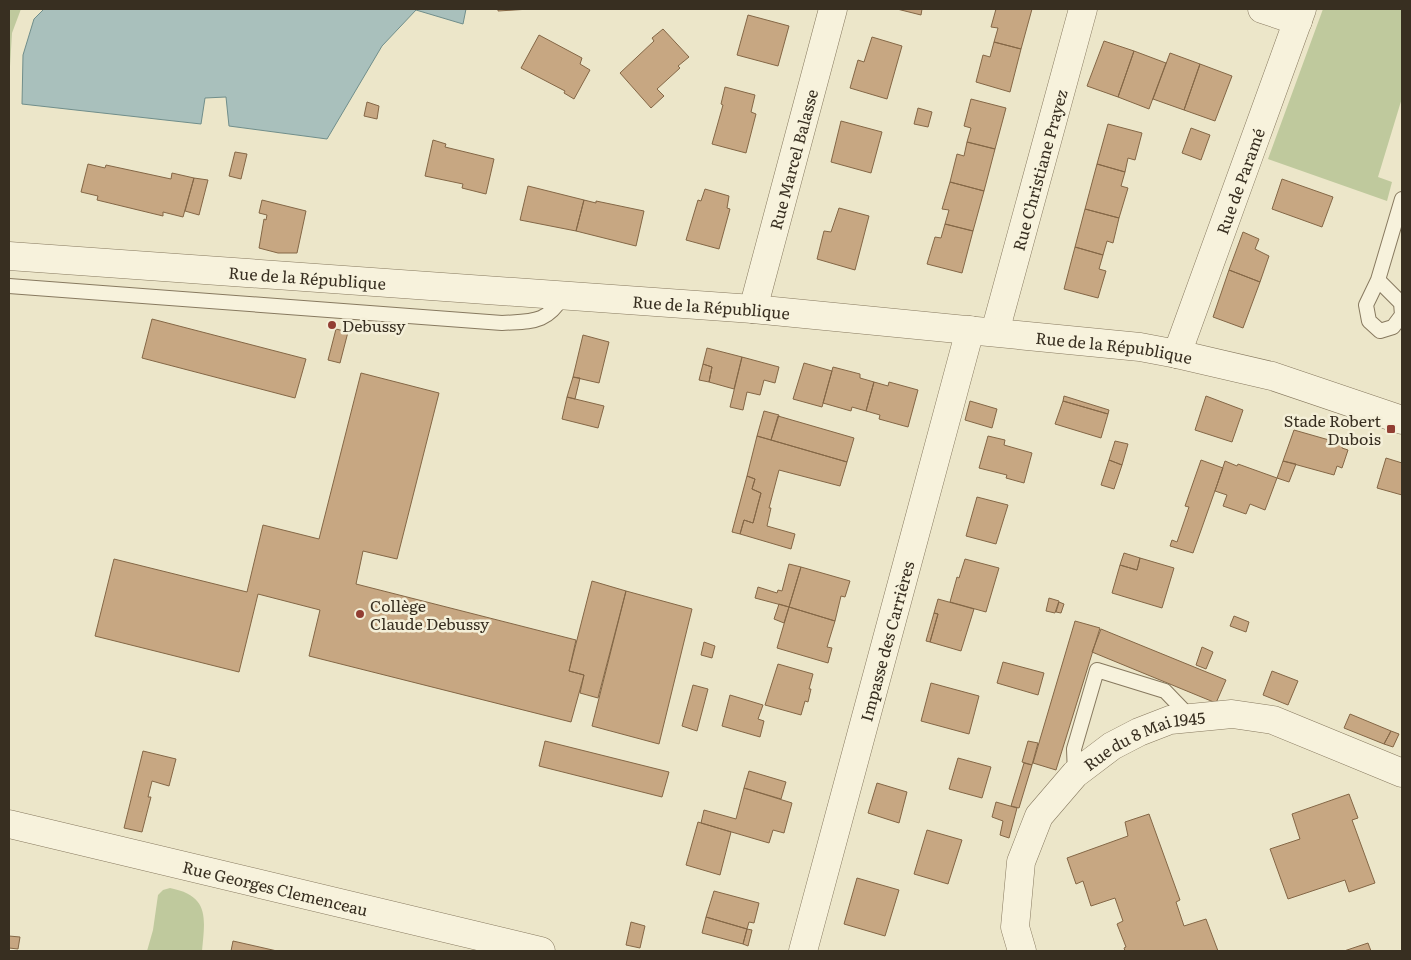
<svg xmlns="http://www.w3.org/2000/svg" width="1411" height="960" font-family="Literata,serif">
<rect width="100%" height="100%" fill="#ece6c9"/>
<path fill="#bfc99d" d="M 9,9 L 21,9 L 12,33 L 9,83 Z
M 1323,9 L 1402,9 L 1402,98 L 1378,177 L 1392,182 L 1387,201 L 1268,159 Z
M 170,888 C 210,896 205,918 202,951 L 147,951 L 153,930 L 158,895 L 163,890 Z"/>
<path fill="#a9c0bc" stroke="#708e8b" d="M 44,9 L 466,9 L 463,24 L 416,10 L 382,46 L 327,139 L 229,126 L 226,97 L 205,98 L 201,124 L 22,104 L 23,55 L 34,19 Z"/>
<path fill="#c7a782" stroke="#846746" d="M 498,9 L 530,9 L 498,11 Z
M 897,9 L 922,9 L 921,15 Z
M 996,9 L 1032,9 L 1021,49 L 994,42 L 998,28 L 991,27 Z
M 748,15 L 789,26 L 778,66 L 737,55 Z
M 663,29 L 689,57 L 678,66 L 680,68 L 657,89 L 664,96 L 651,108 L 620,73 L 654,41 L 652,38 Z
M 539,35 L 582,58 L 580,64 L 590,70 L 574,99 L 564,93 L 565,91 L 521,68 Z
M 872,37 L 902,46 L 887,99 L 850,88 L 858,60 L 864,62 Z
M 1104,41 L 1134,51 L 1118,97 L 1087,86 Z
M 994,42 L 1021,49 L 1010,92 L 976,82 L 983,55 L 990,57 Z
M 1134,51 L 1166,63 L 1149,109 L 1118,97 Z
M 1170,53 L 1200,64 L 1184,110 L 1153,99 Z
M 1200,64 L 1232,76 L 1215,121 L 1184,110 Z
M 725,87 L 755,95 L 751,112 L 756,114 L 746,153 L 712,144 L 723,105 L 721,104 Z
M 971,99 L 1006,108 L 995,149 L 967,142 L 971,128 L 964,126 Z
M 367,102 L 379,106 L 377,119 L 364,116 Z
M 918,108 L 932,112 L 928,127 L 914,124 Z
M 841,121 L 882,132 L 871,173 L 831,162 Z
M 1108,124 L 1142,133 L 1135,160 L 1128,158 L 1125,172 L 1097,164 Z
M 1191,128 L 1210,135 L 1201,160 L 1182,153 Z
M 433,140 L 446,144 L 445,147 L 494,159 L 486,194 L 462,188 L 463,184 L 425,176 Z
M 967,142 L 995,149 L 984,191 L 950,182 L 957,154 L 964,156 Z
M 235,152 L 247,154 L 241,179 L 229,176 Z
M 88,164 L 105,168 L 106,165 L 171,179 L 172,173 L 194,178 L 183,217 L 163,212 L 163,216 L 97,200 L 98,196 L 81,192 Z
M 1097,164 L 1125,172 L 1121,186 L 1128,188 L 1119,218 L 1085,209 Z
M 194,178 L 208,180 L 199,215 L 185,211 Z
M 1282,179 L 1333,197 L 1322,227 L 1272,209 Z
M 950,182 L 984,191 L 973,231 L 945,224 L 949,210 L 942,209 Z
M 528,186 L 584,200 L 576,231 L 520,220 Z
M 705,189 L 729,196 L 727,208 L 730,209 L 719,249 L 686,240 L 698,200 L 701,201 Z
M 262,200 L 306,211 L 297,253 L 278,253 L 259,248 L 264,219 L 266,220 L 267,215 L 259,213 Z
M 584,200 L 596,203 L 596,201 L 644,211 L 636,246 L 576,231 Z
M 839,208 L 869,216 L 855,270 L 817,259 L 824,231 L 831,232 Z
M 1085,209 L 1119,218 L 1113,243 L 1107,241 L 1103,255 L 1075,247 Z
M 945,224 L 973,231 L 962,273 L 927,264 L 935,237 L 941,238 Z
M 1243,232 L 1259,239 L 1255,249 L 1269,256 L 1260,282 L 1229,270 Z
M 1075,247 L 1103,255 L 1099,269 L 1106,271 L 1098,298 L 1064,289 Z
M 1229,270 L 1260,282 L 1243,328 L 1213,317 Z
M 152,319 L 306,359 L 295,398 L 142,358 Z
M 336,329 L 348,332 L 340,363 L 328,360 Z
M 583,335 L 609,342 L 599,383 L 573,377 Z
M 707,348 L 742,357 L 734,389 L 709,382 L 712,367 L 703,364 Z
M 742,357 L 779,367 L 775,383 L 764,380 L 760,395 L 747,392 L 743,410 L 730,407 Z
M 804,363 L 832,371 L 822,407 L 793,399 Z
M 703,364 L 712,367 L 709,382 L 699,380 Z
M 833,367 L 860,374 L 860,378 L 874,382 L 866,411 L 852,407 L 851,411 L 823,403 Z
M 361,373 L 439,393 L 397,559 L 363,551 L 356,584 L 576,640 L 569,671 L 584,675 L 571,722 L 309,656 L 320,610 L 258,594 L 239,672 L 95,636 L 114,559 L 247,592 L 263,525 L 319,539 Z
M 573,377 L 580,378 L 575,399 L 567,397 Z
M 874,382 L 888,386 L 889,382 L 918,390 L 908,427 L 879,419 L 880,415 L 866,411 Z
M 1064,396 L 1109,410 L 1108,414 L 1063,401 Z
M 1206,396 L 1243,410 L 1232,442 L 1195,430 Z
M 567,397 L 604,406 L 598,428 L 562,419 Z
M 970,401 L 997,409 L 992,428 L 965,420 Z
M 1063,401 L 1108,414 L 1101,438 L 1055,424 Z
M 764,411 L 779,415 L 771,440 L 757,436 Z
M 778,416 L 854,438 L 847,462 L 771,440 Z
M 1294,430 L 1343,444 L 1342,448 L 1348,450 L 1342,468 L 1337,466 L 1334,475 L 1283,461 Z
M 757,436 L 847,462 L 840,486 L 779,470 L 769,508 L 771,508 L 767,526 L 795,534 L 791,549 L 740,534 L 744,520 L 753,523 L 761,493 L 752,489 L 755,479 L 747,476 Z
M 988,436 L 1005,440 L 1004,445 L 1032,453 L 1024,483 L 1006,478 L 1007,475 L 979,468 Z
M 1115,441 L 1128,444 L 1122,465 L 1109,460 Z
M 1386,458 L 1402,463 L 1402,495 L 1377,488 Z
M 1109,460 L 1122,465 L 1114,489 L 1101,485 Z
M 1201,460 L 1223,468 L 1193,553 L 1170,546 L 1172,540 L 1177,542 L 1189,507 L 1185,506 Z
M 1225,461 L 1237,466 L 1238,464 L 1277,478 L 1265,510 L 1250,504 L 1246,514 L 1223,506 L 1227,495 L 1215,491 Z
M 1283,461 L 1296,464 L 1289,482 L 1277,478 Z
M 747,476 L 755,479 L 752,489 L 761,493 L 753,523 L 744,520 L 740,534 L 732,532 Z
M 977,497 L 1008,505 L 996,544 L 966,536 Z
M 1124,553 L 1140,558 L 1137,570 L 1120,565 Z
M 1140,558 L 1174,568 L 1162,608 L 1112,593 L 1120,565 L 1137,570 Z
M 965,559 L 999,568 L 986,612 L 950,602 L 957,577 L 959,578 Z
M 789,564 L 801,567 L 789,607 L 755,598 L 758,587 L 777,593 L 778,590 L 782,591 Z
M 801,567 L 850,581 L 845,597 L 841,596 L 835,621 L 789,607 Z
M 592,581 L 626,591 L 598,698 L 580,693 L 584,675 L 569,671 Z
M 626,591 L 692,609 L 659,744 L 592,726 Z
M 1049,598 L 1059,601 L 1055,613 L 1046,611 Z
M 938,599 L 974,609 L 961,651 L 930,642 L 938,614 L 934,613 Z
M 1059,602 L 1064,604 L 1061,613 L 1056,612 Z
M 779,604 L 789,607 L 784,623 L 774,619 Z
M 789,607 L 835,621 L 827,647 L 832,648 L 828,663 L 777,648 Z
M 934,613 L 938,614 L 930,642 L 926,641 Z
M 1234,616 L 1249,622 L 1246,632 L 1230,626 Z
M 1075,621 L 1100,628 L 1056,770 L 1033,763 Z
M 1101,629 L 1226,680 L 1216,703 L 1092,652 Z
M 704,642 L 715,646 L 712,658 L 701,655 Z
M 1202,647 L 1213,652 L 1206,669 L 1196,665 Z
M 1003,662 L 1044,673 L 1038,695 L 997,683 Z
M 778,664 L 813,674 L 809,689 L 811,689 L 808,702 L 805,701 L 801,715 L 765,705 Z
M 1272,671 L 1298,681 L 1288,705 L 1263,695 Z
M 931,683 L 979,696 L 969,734 L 921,721 Z
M 693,685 L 708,689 L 697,731 L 682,726 Z
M 730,695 L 763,705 L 758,719 L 764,721 L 760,737 L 722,726 Z
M 1350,714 L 1391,731 L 1384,744 L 1344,728 Z
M 1391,731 L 1399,734 L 1393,747 L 1384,744 Z
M 545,741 L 669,772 L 662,797 L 539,766 Z
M 1028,741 L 1038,743 L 1032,765 L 1022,762 Z
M 143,751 L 176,759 L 169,786 L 152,781 L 148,797 L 151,797 L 142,832 L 124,828 Z
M 958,758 L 991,767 L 982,798 L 949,789 Z
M 1024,763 L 1032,765 L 1019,808 L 1011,806 Z
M 749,771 L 786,782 L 781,799 L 744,788 Z
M 877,783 L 907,792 L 899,823 L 868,813 Z
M 744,788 L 792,803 L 784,833 L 773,830 L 769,843 L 701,823 L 704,810 L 736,819 Z
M 1349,794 L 1358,818 L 1352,820 L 1375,883 L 1349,892 L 1345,880 L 1288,899 L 1270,849 L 1300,839 L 1292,814 Z
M 996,802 L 1017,808 L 1009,838 L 1000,835 L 1003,821 L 992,817 Z
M 1149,814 L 1180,900 L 1176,902 L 1184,926 L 1206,919 L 1218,951 L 1125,951 L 1124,948 L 1126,947 L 1117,924 L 1123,921 L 1115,898 L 1091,906 L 1083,881 L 1076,884 L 1067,858 L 1128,836 L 1125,822 Z
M 698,822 L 731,832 L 720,875 L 686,865 Z
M 927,830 L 962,840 L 948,884 L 914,874 Z
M 857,878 L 899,890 L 885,936 L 844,924 Z
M 714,891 L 759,903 L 754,923 L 749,922 L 747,929 L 706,917 Z
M 706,917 L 747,929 L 743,944 L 702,933 Z
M 631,922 L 645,926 L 640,948 L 626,945 Z
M 747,929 L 752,930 L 748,946 L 743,944 Z
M 9,936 L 20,937 L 18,949 L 9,948 Z
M 233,941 L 277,951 L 231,951 Z
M 1368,943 L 1371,951 L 1344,951 Z"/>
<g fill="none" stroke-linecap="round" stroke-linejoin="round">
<defs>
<path id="service" d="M 1378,280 L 1401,303 L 1402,315 L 1393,327 L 1380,331 L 1369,321 L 1366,305 L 1378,280 L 1402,199
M 9,286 L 502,323 C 533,321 546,324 564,295
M 1075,774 L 1074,749 L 1097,670 L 1165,691 L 1191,718"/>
<g id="minor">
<path d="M 1262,9 L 1298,21"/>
<path id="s1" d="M 753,309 L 833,9"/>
<path id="s2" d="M 995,332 L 1083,9"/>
<path id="s3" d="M 1177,354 L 1302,9"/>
<path id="s4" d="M 9,824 L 541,951"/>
<path id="s5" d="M 803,951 L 970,330"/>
<path id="s6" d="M 1022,951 L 1015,927 L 1021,862 L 1039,816 L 1075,774 L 1112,746 L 1139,732 L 1170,720 L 1232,714 L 1273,720 L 1402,773"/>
</g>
<g id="tertiary">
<path id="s7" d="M 9,256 L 753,309 L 1140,347 L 1177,354 L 1272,376 L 1402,420"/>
</g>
</defs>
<use href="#service" stroke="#87795f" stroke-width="16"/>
<use href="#minor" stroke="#87795f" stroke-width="29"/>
<use href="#tertiary" stroke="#87795f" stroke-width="29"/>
<use href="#service" stroke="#f7f2dc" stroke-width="14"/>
<use href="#minor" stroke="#f7f2dc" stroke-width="28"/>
<use href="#tertiary" stroke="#f7f2dc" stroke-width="28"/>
</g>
<g fill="#923e33" stroke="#f4efd8" stroke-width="2">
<circle cx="332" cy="325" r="5"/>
<rect x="1386" y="424" width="10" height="10" rx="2.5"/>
<circle cx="360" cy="614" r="5"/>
</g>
<g text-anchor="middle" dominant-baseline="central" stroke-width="5" stroke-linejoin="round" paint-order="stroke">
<g font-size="16" fill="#382f21" stroke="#f4efd8">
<text stroke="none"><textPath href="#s1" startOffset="155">Rue Marcel Balasse</textPath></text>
<text stroke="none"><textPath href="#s2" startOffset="168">Rue Christiane Prayez</textPath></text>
<text stroke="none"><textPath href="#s3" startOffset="184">Rue de Paramé</textPath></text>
<text stroke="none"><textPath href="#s7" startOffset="299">Rue de la République</textPath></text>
<text stroke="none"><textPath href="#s7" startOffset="704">Rue de la République</textPath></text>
<text stroke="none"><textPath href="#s7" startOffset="1109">Rue de la République</textPath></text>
<text stroke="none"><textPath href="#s5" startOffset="321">Impasse des Carrières</textPath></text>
<text stroke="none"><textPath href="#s6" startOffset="274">Rue du 8 Mai 1945</textPath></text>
<text stroke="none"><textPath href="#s4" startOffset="274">Rue Georges Clemenceau</textPath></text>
</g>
<g font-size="16" fill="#382f21" stroke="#f4efd8" text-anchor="start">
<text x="342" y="325">Debussy</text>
<text x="1381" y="420" text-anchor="end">Stade Robert<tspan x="1381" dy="18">Dubois</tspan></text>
<text x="370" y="605">Collège<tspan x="370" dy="18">Claude Debussy</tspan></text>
</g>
</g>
<rect width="1411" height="960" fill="none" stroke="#382f21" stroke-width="20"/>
</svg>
